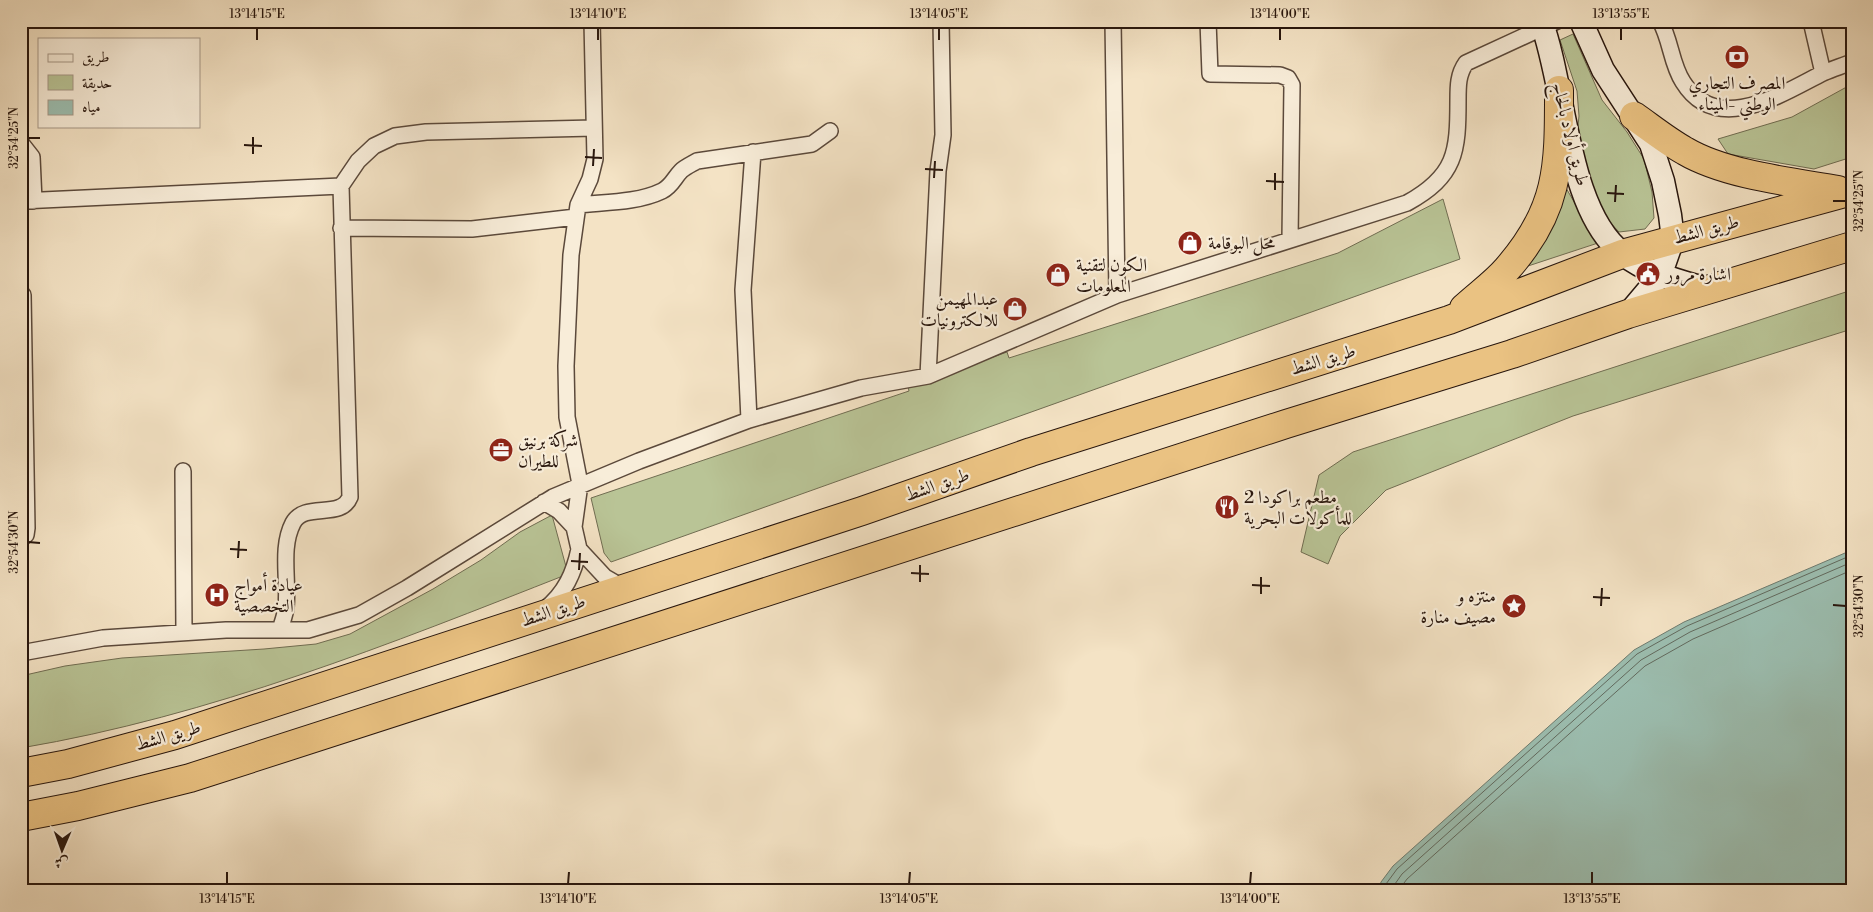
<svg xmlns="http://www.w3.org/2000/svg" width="1873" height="912" font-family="'Libre Bodoni',Amiri,serif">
<rect width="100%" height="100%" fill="#f4e3c5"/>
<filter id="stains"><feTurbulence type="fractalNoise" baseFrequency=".004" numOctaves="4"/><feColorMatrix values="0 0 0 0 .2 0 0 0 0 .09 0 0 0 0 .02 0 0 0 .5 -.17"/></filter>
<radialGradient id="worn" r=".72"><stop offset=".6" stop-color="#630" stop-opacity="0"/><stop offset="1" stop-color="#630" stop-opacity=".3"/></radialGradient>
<path fill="#b9c496" stroke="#706d52" d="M 1573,34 L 1602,100 L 1627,132 L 1644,159 L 1652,192 L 1654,218 L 1645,229 L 1619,232 L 1605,217 L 1591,189 L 1577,136 L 1579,116 L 1577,91 L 1560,40 Z
M 1852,84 L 1852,157 L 1814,169 L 1728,154 L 1718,139 L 1792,117 Z
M 1566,188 L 1598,243 L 1525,267 L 1548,236 Z
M 1443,199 L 1460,259 L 611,562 L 604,553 L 591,498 L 909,391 L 908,387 L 1007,352 L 1009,358 L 1338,253 Z
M 1852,290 L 1852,329 L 1573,416 L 1386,490 L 1340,536 L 1328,564 L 1301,552 L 1319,475 L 1353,452 Z
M 552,515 L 568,574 C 390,644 211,716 21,748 L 21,676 L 65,666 L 122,658 L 264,649 L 316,644 L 350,634 L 433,589 L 481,560 L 520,532 Z"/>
<path fill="#9cbeb0" stroke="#6e7b6f" d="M 1852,550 L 1852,891 L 1379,891 L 1381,882 L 1393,866 L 1634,650 L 1684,622 Z"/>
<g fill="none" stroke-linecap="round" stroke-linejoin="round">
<path stroke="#626a5e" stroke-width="1" d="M 1384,891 L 1386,884 L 1397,869 L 1637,654 L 1687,626 L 1852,555
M 1390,891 L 1402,874 L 1641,660 L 1690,632 L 1852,562
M 1398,891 L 1407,879 L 1645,666 L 1693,639 L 1852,570"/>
<defs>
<path id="street" d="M 592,21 L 595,159 L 590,179 L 578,205 L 571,255 L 566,366 L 567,417 L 580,484 L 574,527 L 579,549 L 605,577 L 624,588
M 1113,21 L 1117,295
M 1208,21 L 1210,74 L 1280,75 L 1288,78 L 1292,85 L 1290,239
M 1660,21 C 1671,40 1671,64 1683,82 C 1717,137 1783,93 1823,73 C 1832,69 1842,66 1852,62
M 1811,21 L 1823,73
M 21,143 L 32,157 L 34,201
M 21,201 L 341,186
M 578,205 C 605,202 637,203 662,191 C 672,186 674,178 681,171 C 685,167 692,164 697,161 L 812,144 L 830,131
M 341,228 L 472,229 L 576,217
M 928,376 L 938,171 L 943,135 L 941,21
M 749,420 L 743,290 L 753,152
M 183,471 L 184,632
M 544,502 L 559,511 L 574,527
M 21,539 L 26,535 L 27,528 L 23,295
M 545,609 C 565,593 574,573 579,549
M 280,630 C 282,623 285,615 286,608 C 289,580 280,548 293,523 C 305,501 341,520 350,497 L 341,186 L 358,161 L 374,146 L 395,136 L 426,132 L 594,128
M 21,653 L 103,638 L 226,630 L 308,630 L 359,615 L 407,588 L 553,497 L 639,461 L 749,420 L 861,388 L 928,376 L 1117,295 L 1407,203 C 1456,176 1458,152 1458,100 C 1458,86 1458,74 1466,63 L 1557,21"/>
<path id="secondary" d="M 1541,21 C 1566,87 1566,210 1623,254 C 1648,274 1680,281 1710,290
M 1581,21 L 1603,70 L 1651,144 L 1663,181 L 1670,215 L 1673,239 L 1660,276 L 1628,314"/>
<path id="highway" d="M 1634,116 C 1651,128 1667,141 1685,151 C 1726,175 1792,182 1838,190
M 1464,308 C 1478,295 1495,283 1507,269 C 1560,209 1559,165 1559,90
M 21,773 L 68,764 L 175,735 L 862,511 L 1031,452 L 1449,320 L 1622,254 L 1852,191
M 21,817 L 78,806 L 190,778 L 1286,424 L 1512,354 L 1628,314 L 1852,246"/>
</defs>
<use href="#street" stroke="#5b493b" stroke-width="18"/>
<use href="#secondary" stroke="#28160d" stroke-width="25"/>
<use href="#highway" stroke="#28160d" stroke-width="30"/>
<use href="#street" stroke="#f8edd9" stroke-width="15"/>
<use href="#secondary" stroke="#f8edd9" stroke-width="22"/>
<use href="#highway" stroke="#eac282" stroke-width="28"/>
</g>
<path fill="none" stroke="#28160d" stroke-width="2" d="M 257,40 L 257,28M 598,40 L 598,28M 939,40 L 939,28M 1280,40 L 1280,28M 1621,40 L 1621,28M 28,138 L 40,138M 244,145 L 262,146M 253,154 L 253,137M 585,157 L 602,158M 593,166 L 594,149M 925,169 L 943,170M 934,178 L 935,161M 1266,181 L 1284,182M 1275,190 L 1275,173M 1607,193 L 1624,194M 1833,201 L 1846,201M 1615,202 L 1616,185M 28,542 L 40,543M 230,549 L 247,550M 238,558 L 239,541M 571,561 L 588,562M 579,570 L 580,553M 911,573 L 929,574M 920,582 L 920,565M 1252,585 L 1270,586M 1261,594 L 1261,577M 1593,597 L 1610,598M 1833,605 L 1846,606M 1601,606 L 1602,588M 227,884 L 227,872M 568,884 L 569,872M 909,884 L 910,872M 1250,884 L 1251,872M 1592,884 L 1592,872"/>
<defs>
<symbol id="bank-disc" viewBox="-11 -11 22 22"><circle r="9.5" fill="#8f2418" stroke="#f8edd9"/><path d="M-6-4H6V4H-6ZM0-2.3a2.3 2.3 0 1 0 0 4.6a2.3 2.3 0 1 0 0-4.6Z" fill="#fff"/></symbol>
<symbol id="shop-disc" viewBox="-11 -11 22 22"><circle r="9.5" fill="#8f2418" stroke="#f8edd9"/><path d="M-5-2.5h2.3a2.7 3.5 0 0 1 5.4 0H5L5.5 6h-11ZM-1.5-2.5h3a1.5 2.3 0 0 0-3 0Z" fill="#fff"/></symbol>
<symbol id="civic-disc" viewBox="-11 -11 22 22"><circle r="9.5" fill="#8f2418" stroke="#f8edd9"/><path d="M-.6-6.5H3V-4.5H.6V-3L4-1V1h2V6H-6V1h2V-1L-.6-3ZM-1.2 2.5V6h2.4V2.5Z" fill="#fff"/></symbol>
<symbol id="office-disc" viewBox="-11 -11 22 22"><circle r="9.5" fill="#8f2418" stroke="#f8edd9"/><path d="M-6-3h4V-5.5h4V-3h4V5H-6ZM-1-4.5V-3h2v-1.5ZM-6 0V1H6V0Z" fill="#fff"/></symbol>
<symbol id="restaurant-disc" viewBox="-11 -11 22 22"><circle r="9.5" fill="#8f2418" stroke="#f8edd9"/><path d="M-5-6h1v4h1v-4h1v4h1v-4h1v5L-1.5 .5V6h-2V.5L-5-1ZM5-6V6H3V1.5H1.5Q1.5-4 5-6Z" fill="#fff"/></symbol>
<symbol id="hospital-disc" viewBox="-11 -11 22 22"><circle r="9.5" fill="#8f2418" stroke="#f8edd9"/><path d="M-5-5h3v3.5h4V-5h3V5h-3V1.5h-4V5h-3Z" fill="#fff"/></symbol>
<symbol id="sight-disc" viewBox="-11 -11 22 22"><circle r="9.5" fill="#8f2418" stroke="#f8edd9"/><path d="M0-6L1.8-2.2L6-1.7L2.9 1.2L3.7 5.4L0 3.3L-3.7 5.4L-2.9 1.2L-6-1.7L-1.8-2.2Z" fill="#fff"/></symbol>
</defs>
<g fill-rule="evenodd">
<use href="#bank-disc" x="1723" y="43" width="28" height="28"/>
<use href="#shop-disc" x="1176" y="229" width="28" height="28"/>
<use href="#civic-disc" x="1634" y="260" width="28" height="28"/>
<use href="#shop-disc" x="1044" y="261" width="28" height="28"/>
<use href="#shop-disc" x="1001" y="295" width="28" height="28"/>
<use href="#office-disc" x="487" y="436" width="28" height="28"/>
<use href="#restaurant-disc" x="1213" y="493" width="28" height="28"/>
<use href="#hospital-disc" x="203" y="581" width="28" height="28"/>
<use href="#sight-disc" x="1500" y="592" width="28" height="28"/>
</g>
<g text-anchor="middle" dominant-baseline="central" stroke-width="4.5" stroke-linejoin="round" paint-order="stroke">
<g font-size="18" fill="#28160d" stroke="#f8edd9" text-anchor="start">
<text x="1737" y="83" text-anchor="middle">المصرف التجاري<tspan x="1737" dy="21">الوطني -الميناء</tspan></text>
<text x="1208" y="243">محل البوقامة</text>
<text x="1076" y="265">الكون لتقنية<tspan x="1076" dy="21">المعلومات</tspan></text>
<text x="1666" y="274">اشارة مرور</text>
<text x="998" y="299" text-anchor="end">عبدالمهيمن<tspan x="998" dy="21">للالكترونيات</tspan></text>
<text x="518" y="440">شركة برنيق<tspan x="518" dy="21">للطيران</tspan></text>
<text x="1244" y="497">مطعم براكودا 2<tspan x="1244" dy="21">للمأكولات البحرية</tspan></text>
<text x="234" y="585">عيادة أمواج<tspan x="234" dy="21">التخصصية</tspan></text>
<text x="1496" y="596" text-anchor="end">منتزه و<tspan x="1496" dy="21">مصيف منارة</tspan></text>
</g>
<g font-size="18" fill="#28160d" stroke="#f8edd9">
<text transform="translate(1570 134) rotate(76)">طريق أولاد بالحاج</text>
<text transform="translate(1706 230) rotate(-15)">طريق الشط</text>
<text transform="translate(1323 360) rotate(-17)">طريق الشط</text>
<text transform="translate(937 485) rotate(-19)">طريق الشط</text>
<text transform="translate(553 611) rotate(-18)">طريق الشط</text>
<text transform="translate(168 736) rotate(-16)">طريق الشط</text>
</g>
</g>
<rect width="1873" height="912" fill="none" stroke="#f4e3c5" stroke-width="55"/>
<rect x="38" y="38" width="162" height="90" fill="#f8edd9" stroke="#a59787"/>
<rect x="48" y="54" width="25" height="8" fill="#f8edd9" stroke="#a59787"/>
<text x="82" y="62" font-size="15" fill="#28160d">طريق</text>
<rect x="48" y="75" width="25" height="15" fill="#b9c496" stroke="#a59787"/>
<text x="82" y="88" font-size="15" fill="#28160d">حديقة</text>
<rect x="48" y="100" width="25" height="15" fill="#9cbeb0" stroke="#a59787"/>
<text x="82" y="112" font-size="15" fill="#28160d">مياه</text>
<g transform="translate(62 850) rotate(182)" stroke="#f8edd9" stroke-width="4" paint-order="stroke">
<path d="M0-4L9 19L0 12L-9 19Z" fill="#28160d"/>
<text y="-8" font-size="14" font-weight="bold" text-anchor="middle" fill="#28160d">ش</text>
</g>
<rect x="28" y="28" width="1818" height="856" fill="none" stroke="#28160d" stroke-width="2"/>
<g font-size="12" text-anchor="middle" fill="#28160d">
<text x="257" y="18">13°14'15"E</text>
<text x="598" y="18">13°14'10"E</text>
<text x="939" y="18">13°14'05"E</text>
<text x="1280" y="18">13°14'00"E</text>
<text x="1621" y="18">13°13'55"E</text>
<text transform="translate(14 138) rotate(-90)" y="4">32°54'25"N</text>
<text transform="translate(1859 201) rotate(-90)" y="4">32°54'25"N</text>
<text transform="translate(14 542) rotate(-90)" y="4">32°54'30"N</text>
<text transform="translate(1859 606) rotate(-90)" y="4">32°54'30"N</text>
<text x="227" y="903">13°14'15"E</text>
<text x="568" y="903">13°14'10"E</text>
<text x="909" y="903">13°14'05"E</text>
<text x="1250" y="903">13°14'00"E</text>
<text x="1592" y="903">13°13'55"E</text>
</g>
<rect width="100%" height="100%" filter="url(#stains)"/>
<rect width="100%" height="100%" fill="url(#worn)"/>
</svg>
